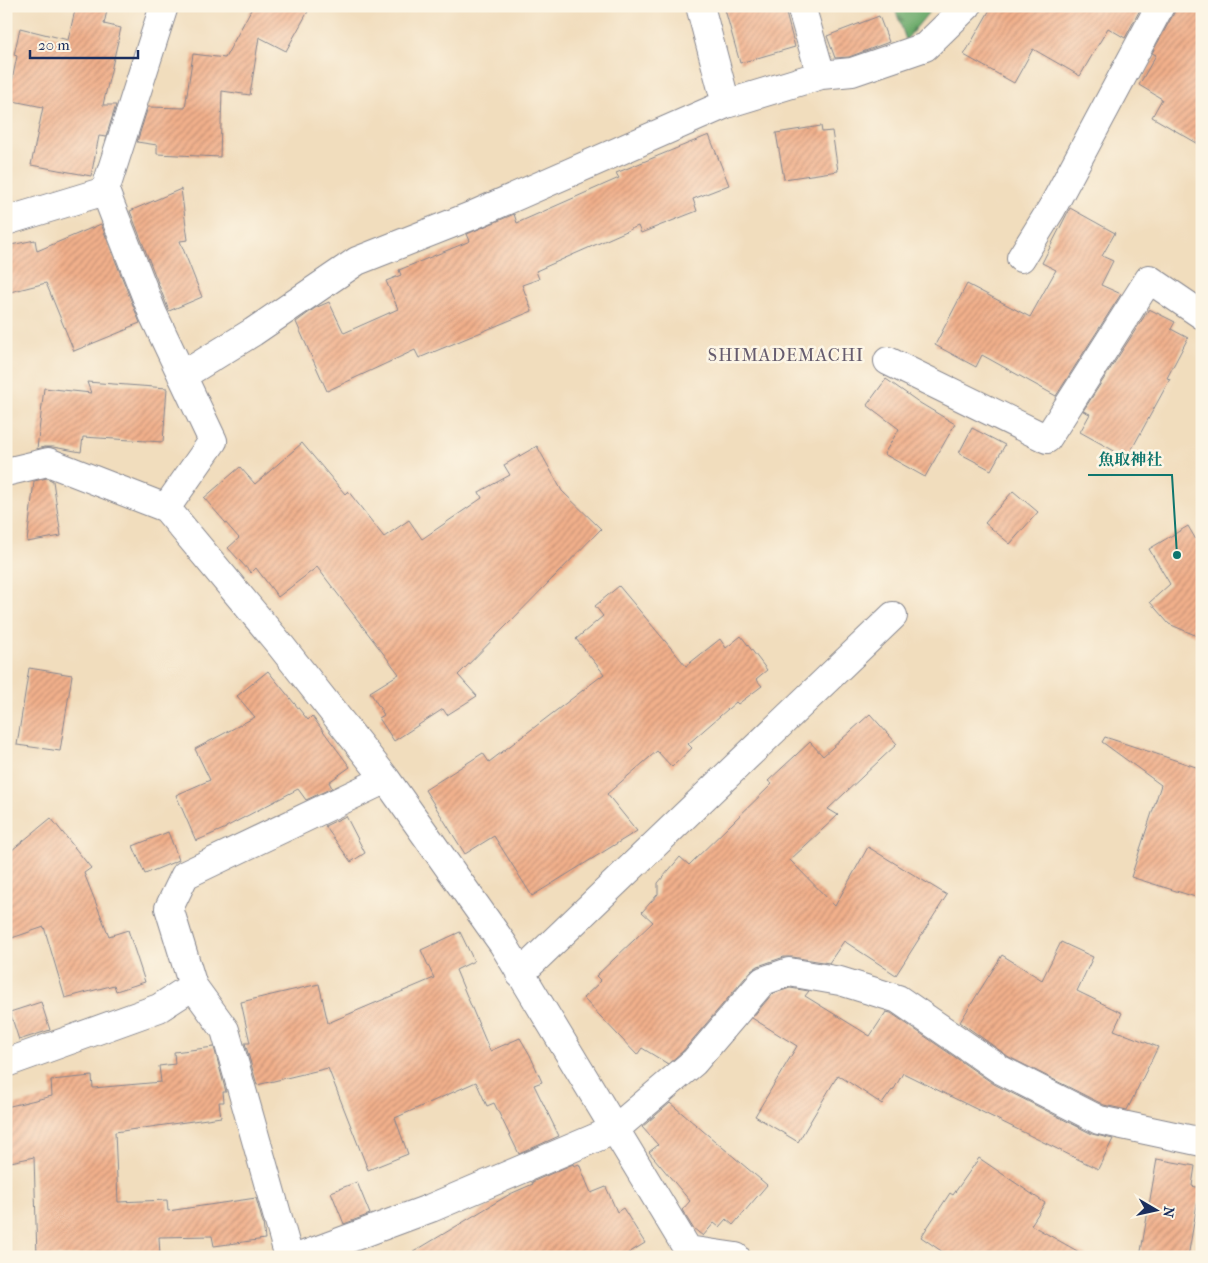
<svg xmlns="http://www.w3.org/2000/svg" width="1208" height="1263" font-family="'IM FELL French Canon','Noto Serif JP',serif">
<defs>
<pattern id="forest-firs" width="22" height="20" patternUnits="userSpaceOnUse" patternTransform="scale(1.25)"><rect width="22" height="20" fill="#6dab6c"/><path d="M5 1l3.5 6h-7zM16 11l3.5 6h-7z" fill="#598c5c"/></pattern>
<pattern id="building-hatch" width="6" height="6" patternUnits="userSpaceOnUse" patternTransform="scale(1.25)"><rect width="6" height="6" fill="#f2b08b"/><path d="M-1 1l2-2M0 6l6-6M5 7l2-2" fill="none" stroke="#c39075"/></pattern>
</defs>
<rect width="100%" height="100%" fill="#fcf5e5"/>
<filter id="ink" filterUnits="userSpaceOnUse"><feTurbulence type="fractalNoise" baseFrequency=".02" numOctaves="2"/><feDisplacementMap in="SourceGraphic" scale="10" xChannelSelector="R" yChannelSelector="G"/><feConvolveMatrix kernelMatrix="1 2 1 2 8 2 1 2 1" color-interpolation-filters="sRGB"/></filter>
<filter id="wash" filterUnits="userSpaceOnUse"><feTurbulence type="fractalNoise" baseFrequency=".0096" numOctaves="4" result="noise"/><feDisplacementMap in="SourceGraphic" scale="20" xChannelSelector="R" yChannelSelector="G"/><feGaussianBlur stdDeviation="1.12" result="paint"/><feColorMatrix in="noise" values="0 0 0 0 0 0 0 0 0 0 0 0 0 0 0 0 0 1.4 0 .05"/><feComposite in="paint" operator="in"/></filter>
<g filter="url(#wash)">
<rect width="100%" height="100%" fill="#f1ddbd"/>
<path fill="url(#forest-firs)" stroke="#446d65" d="M 894,6 L 934,6 L 906,40 Z"/>
<g id="blocks">
<path fill="url(#building-hatch)" d="M 76,6 L 108,6 L 104,24 L 121,28 L 103,105 L 116,105 L 106,137 L 99,136 L 91,176 L 31,165 L 43,107 L 8,100 L 17,56 L 14,55 L 20,28 L 68,40 Z
M 253,6 L 311,6 L 286,51 L 259,37 L 250,95 L 222,91 L 220,157 L 157,154 L 157,145 L 137,142 L 148,107 L 185,108 L 193,54 L 225,58 Z
M 724,6 L 784,6 L 795,47 L 740,63 Z
M 992,6 L 1142,6 L 1125,38 L 1108,28 L 1080,76 L 1033,49 L 1014,83 L 964,55 Z
M 1176,6 L 1202,6 L 1202,146 L 1152,117 L 1162,99 L 1139,85 L 1156,55 L 1152,53 L 1174,13 Z
M 879,16 L 889,42 L 849,57 L 835,58 L 827,36 Z
M 821,126 L 822,132 L 832,131 L 838,171 L 784,179 L 776,133 Z
M 709,135 L 729,185 L 693,199 L 697,211 L 641,233 L 638,226 L 536,271 L 539,279 L 522,285 L 532,311 L 419,358 L 415,350 L 327,391 L 296,322 L 315,308 L 329,302 L 344,333 L 398,309 L 386,281 L 401,275 L 399,270 L 470,241 L 467,234 L 514,214 L 517,223 L 619,178 L 616,173 Z
M 181,189 L 188,240 L 180,241 L 202,297 L 169,311 L 130,211 Z
M 1070,208 L 1115,233 L 1102,256 L 1113,261 L 1101,285 L 1121,294 L 1056,396 L 982,355 L 976,367 L 935,345 L 967,284 L 1030,317 L 1056,270 L 1042,263 Z
M 101,224 L 140,323 L 127,328 L 128,329 L 74,351 L 46,283 L 6,293 L 6,246 L 35,240 L 37,251 Z
M 1149,309 L 1175,322 L 1171,329 L 1188,338 L 1167,378 L 1170,379 L 1127,458 L 1080,432 L 1090,414 L 1083,411 Z
M 886,379 L 920,403 L 955,424 L 925,477 L 884,454 L 899,429 L 867,405 Z
M 87,382 L 167,388 L 163,442 L 83,437 L 81,452 L 53,447 L 45,447 L 37,449 L 44,388 L 91,393 Z
M 972,428 L 1005,445 L 991,470 L 959,453 Z
M 302,443 L 345,494 L 348,491 L 384,537 L 409,520 L 422,539 L 482,498 L 479,492 L 510,475 L 504,465 L 537,446 L 562,491 L 601,529 L 458,675 L 477,696 L 447,715 L 443,709 L 394,741 L 379,718 L 384,715 L 370,692 L 399,674 L 317,567 L 278,597 L 256,568 L 251,573 L 228,548 L 239,538 L 204,498 L 240,467 L 255,484 Z
M 47,478 L 53,481 L 61,536 L 27,542 L 34,481 Z
M 1013,491 L 1038,512 L 1010,544 L 985,523 Z
M 1188,526 L 1202,550 L 1202,638 L 1169,624 L 1150,602 L 1170,584 L 1149,549 Z
M 619,586 L 686,666 L 720,639 L 726,648 L 741,636 L 767,670 L 756,679 L 762,686 L 738,704 L 736,702 L 688,744 L 692,748 L 672,767 L 657,751 L 607,794 L 637,831 L 532,896 L 494,836 L 465,854 L 425,790 L 483,753 L 489,762 L 604,674 L 576,639 L 603,616 L 595,606 Z
M 29,668 L 72,675 L 60,751 L 17,745 Z
M 268,671 L 308,720 L 312,716 L 350,767 L 329,782 L 332,788 L 306,800 L 298,789 L 226,827 L 226,828 L 196,841 L 176,795 L 210,780 L 195,749 L 255,717 L 237,696 Z
M 870,714 L 897,744 L 828,809 L 838,815 L 790,860 L 835,906 L 868,847 L 947,895 L 896,975 L 844,941 L 829,963 L 792,957 L 784,957 L 758,966 L 751,971 L 683,1051 L 668,1064 L 642,1048 L 637,1055 L 583,998 L 601,981 L 596,976 L 653,922 L 642,912 L 658,894 L 658,883 L 680,857 L 689,865 L 772,784 L 768,781 L 810,742 L 823,756 Z
M 1105,737 L 1202,769 L 1202,899 L 1131,877 L 1161,785 L 1102,742 Z
M 346,816 L 365,853 L 351,862 L 325,826 Z
M 51,818 L 91,868 L 84,873 L 109,936 L 128,930 L 145,982 L 116,991 L 114,985 L 65,998 L 44,927 L 6,940 L 6,855 Z
M 168,832 L 179,860 L 145,874 L 133,846 Z
M 460,932 L 474,961 L 456,970 L 490,1051 L 520,1038 L 530,1055 L 542,1082 L 534,1085 L 559,1136 L 519,1154 L 494,1103 L 487,1106 L 476,1082 L 395,1118 L 408,1154 L 368,1170 L 328,1068 L 257,1085 L 245,1043 L 250,1043 L 241,1002 L 319,984 L 328,1023 L 434,978 L 421,950 Z
M 1061,942 L 1093,957 L 1077,991 L 1122,1013 L 1114,1030 L 1158,1047 L 1127,1110 L 1104,1105 L 1009,1057 L 960,1022 L 1002,955 L 1042,980 Z
M 790,988 L 809,991 L 805,996 L 870,1036 L 886,1012 L 891,1013 L 994,1084 L 1092,1134 L 1113,1139 L 1098,1169 L 903,1073 L 893,1091 L 892,1090 L 882,1104 L 838,1075 L 798,1142 L 755,1116 L 797,1046 L 752,1018 L 772,994 Z
M 41,1002 L 50,1030 L 19,1040 L 10,1012 Z
M 214,1047 L 226,1092 L 223,1092 L 224,1102 L 219,1102 L 221,1117 L 115,1132 L 118,1202 L 167,1200 L 168,1211 L 256,1198 L 263,1223 L 265,1239 L 214,1246 L 212,1236 L 159,1237 L 160,1257 L 103,1257 L 103,1254 L 37,1257 L 34,1157 L 6,1163 L 6,1107 L 52,1096 L 51,1080 L 92,1076 L 93,1088 L 161,1082 L 159,1066 L 175,1064 L 174,1052 Z
M 670,1103 L 767,1185 L 733,1225 L 726,1219 L 719,1227 L 714,1223 L 703,1236 L 693,1228 L 682,1210 L 690,1201 L 649,1152 L 658,1145 L 642,1127 Z
M 979,1158 L 1045,1203 L 1031,1225 L 1088,1257 L 950,1257 L 921,1237 L 950,1193 L 953,1195 Z
M 1157,1159 L 1195,1166 L 1192,1186 L 1200,1188 L 1188,1257 L 1140,1257 Z
M 573,1164 L 574,1166 L 579,1164 L 591,1193 L 606,1187 L 617,1212 L 623,1208 L 645,1243 L 622,1257 L 405,1257 L 510,1194 L 533,1184 L 532,1182 Z
M 357,1182 L 370,1214 L 344,1224 L 331,1192 Z"/>
</g>
</g>
<g filter="url(#ink)">
<use href="#blocks" fill-opacity="0" stroke="#86868e" stroke-width="1"/>
<g fill="none" stroke-linecap="round" stroke-linejoin="round">
<defs>
<path id="minor" d="M 164,6 L 105,191 L 153,314 L 213,441 L 166,508 L 281,646 L 386,779 L 503,944 L 688,1250
M 700,6 L 726,104
M 801,6 L 821,75
M 6,221 L 105,191
M 1021,258 L 1052,208 L 1160,6
M 888,361 L 1047,439 L 1149,279 L 1202,315
M 182,376 L 253,332 L 357,261 L 471,216 L 726,104 L 821,75 L 852,72 L 925,47 L 967,6
M 6,472 L 48,462 L 166,508
M 520,974 L 893,616
M 6,1063 L 159,1008 L 193,986
M 688,1250 L 736,1257
M 289,1257 L 225,1030 L 193,986 L 169,908 L 185,875 L 386,779
M 299,1257 L 431,1208 L 614,1130 L 694,1062 L 763,981 L 789,972 L 840,981 L 898,999 L 1001,1070 L 1099,1120 L 1202,1142"/>
</defs>
<use href="#minor" stroke="#86868e" stroke-width="30"/>
<use href="#minor" stroke="#fff" stroke-width="28"/>
</g>
</g>
<g text-anchor="middle" dominant-baseline="central" stroke-width="5" stroke-linejoin="round" paint-order="stroke">
<g font-size="18" letter-spacing="1" fill="#665c6e" stroke="#fcf5e5">
<text x="786" y="355">SHIMADEMACHI</text>
</g>
</g>
<path fill="none" stroke="#0f766e" stroke-width="2" d="M1177 555L1172 475H1088"/>
<circle fill="#0f766e" stroke="#fcf5e5" stroke-width="2" cx="1177" cy="555" r="5"/>
<g font-size="16" text-anchor="middle" font-weight="bold" fill="#0f766e" stroke="#fcf5e5" stroke-width="5" stroke-linejoin="round" paint-order="stroke">
<text x="1130" y="465">魚取神社</text>
</g>
<rect width="1208" height="1263" fill="none" stroke="#fcf5e5" stroke-width="25"/>
<g transform="translate(1156 1210) rotate(99)" stroke="#fcf5e5" stroke-width="4" paint-order="stroke">
<path d="M0-4L9 19L0 12L-9 19Z" fill="#1b2f5e"/>
<text y="-8" font-size="14" font-weight="bold" text-anchor="middle" fill="#1b2f5e">N</text>
</g>
<path d="M30 50v8h108v-8" fill="none" stroke="#1b2f5e" stroke-width="2.5"/>
<text x="38" y="50" font-size="15" fill="#1b2f5e" stroke="#fcf5e5" stroke-width="4" paint-order="stroke">20 m</text>
</svg>
